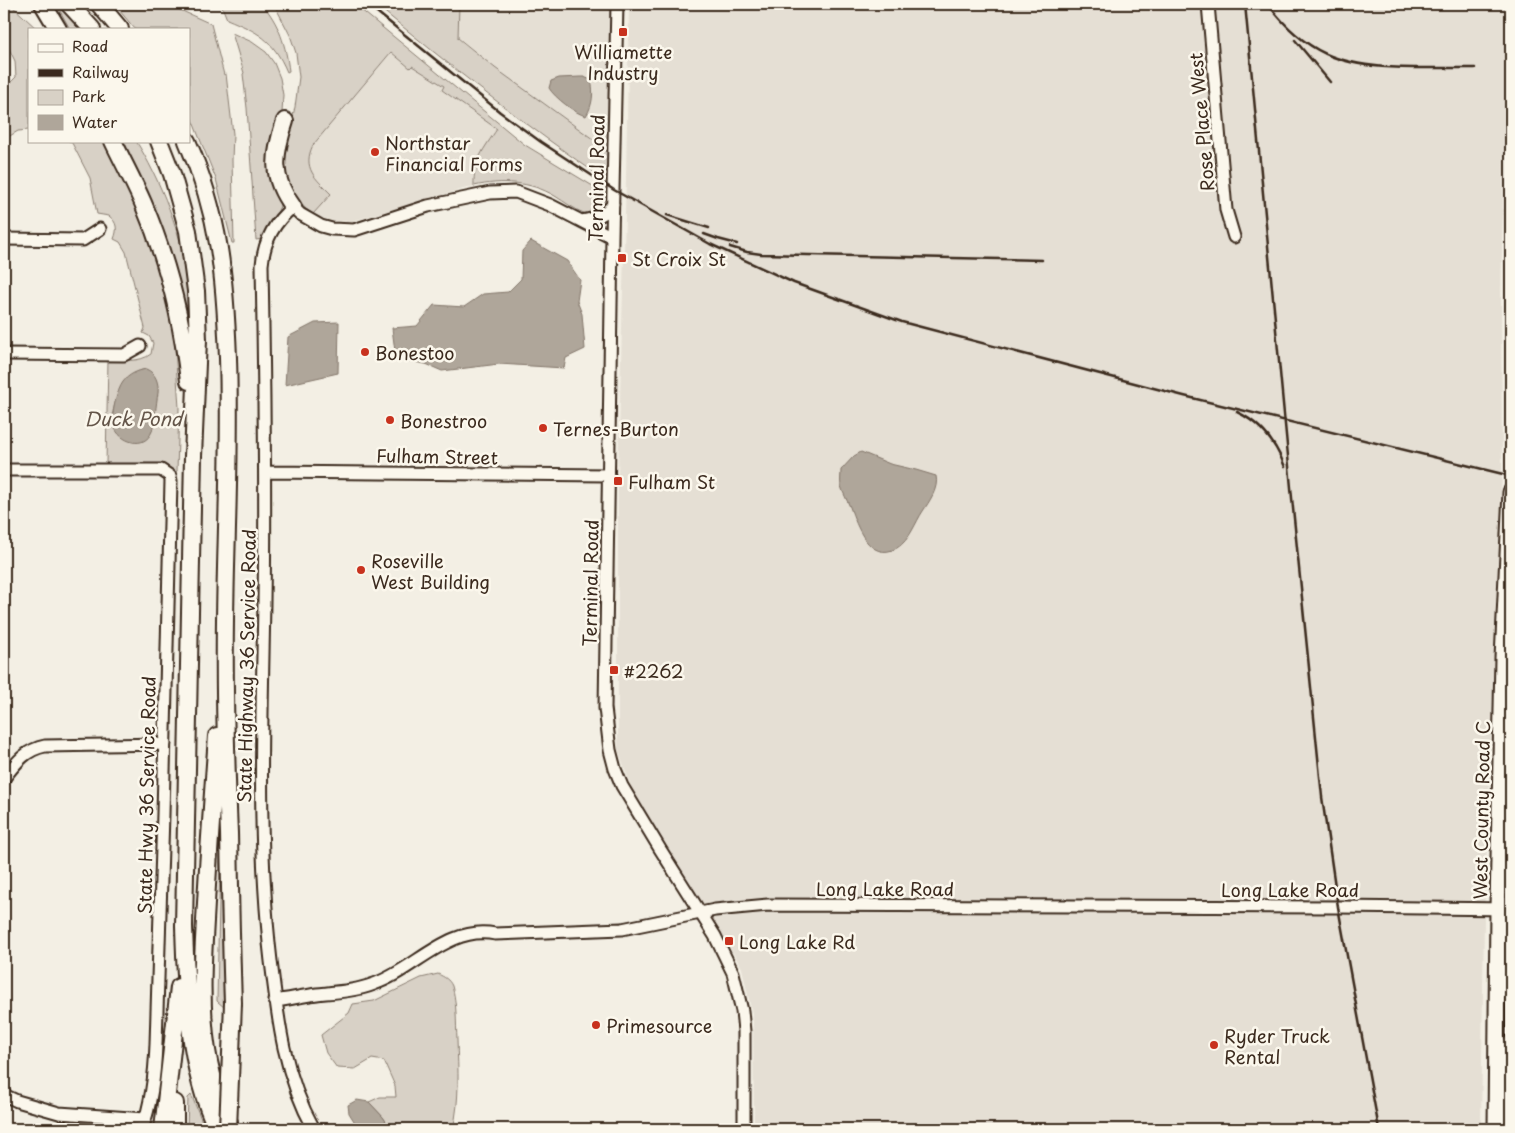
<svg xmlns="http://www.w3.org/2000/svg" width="1515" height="1133" font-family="'Playpen Sans',sans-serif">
<rect width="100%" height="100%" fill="#f3efe4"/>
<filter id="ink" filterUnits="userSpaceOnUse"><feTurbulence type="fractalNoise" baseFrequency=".02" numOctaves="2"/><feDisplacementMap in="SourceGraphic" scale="10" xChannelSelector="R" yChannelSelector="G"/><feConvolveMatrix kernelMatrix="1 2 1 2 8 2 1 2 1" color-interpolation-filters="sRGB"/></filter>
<g filter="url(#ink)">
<path fill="#e5dfd4" d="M 459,4 L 610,4 L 608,150 L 495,68 L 458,37 Z
M 629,4 L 1507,4 L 1501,298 L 1502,470 L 1484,918 L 1481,1129 L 754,1129 L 753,1018 L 742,968 L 705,907 L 636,801 L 618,749 L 618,473 L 626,178 Z
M 391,52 L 410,68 L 412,66 L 444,86 L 442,90 L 497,129 L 476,164 L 473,174 L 474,186 L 353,221 L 336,222 L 319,217 L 313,214 L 330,194 L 312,174 L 309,166 L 309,154 L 313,145 Z"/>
<path fill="#d8d1c6" stroke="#8a7e72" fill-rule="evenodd" d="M 4,4 L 10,4 L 37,29 L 29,29 L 29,130 L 18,131 L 8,137 L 4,134 L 4,89 L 16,77 L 15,61 L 4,39 Z
M 56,4 L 59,4 L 62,6 L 82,29 L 70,29 Z
M 114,4 L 167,4 L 211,24 L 224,75 L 226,74 L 233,134 L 232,160 L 234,243 L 232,243 L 216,179 L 189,112 L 189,29 L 135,29 Z
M 221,4 L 262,4 C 279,23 286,46 289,71 L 287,72 C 273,39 258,32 227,19 Z
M 274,4 L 354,4 L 525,145 L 606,194 C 605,207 599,214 586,214 C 575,210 565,202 555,196 C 530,181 502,180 474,186 C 473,161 484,149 497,129 L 442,90 L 444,86 L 412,66 L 410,68 L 391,52 L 313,145 C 302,168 315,178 331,194 L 313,214 L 306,209 L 292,194 L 282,165 L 295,107 L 299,77 L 296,53 L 290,35 Z
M 375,4 L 459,4 L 458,38 L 495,68 L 608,150 L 607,181 C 526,126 450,66 375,4 Z
M 232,33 L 252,42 L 266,52 L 274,63 L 280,78 L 283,95 L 282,113 L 271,144 L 280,206 C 276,218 266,227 262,239 L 256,240 L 247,108 L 243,74 L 244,73 Z
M 69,141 L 107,141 L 129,187 L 155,250 L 174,332 L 179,408 L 177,471 L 174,473 L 169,467 L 162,464 L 106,464 L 108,360 C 123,360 139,363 151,354 L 153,343 L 149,336 L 143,333 L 145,328 L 126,252 L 120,242 L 114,239 C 118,229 117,222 109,216 L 97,214 L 90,178 L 72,143 ZM 146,369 L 158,387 L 152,431 L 146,439 L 112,416 C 117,394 122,374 146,369 Z
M 124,141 L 136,141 C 159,177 184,239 188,281 C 191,305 191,330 192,354 L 142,181 Z
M 220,849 L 223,849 L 226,1009 L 217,1001 Z
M 438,974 C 444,977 449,979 452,986 C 457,1003 456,1023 457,1040 C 458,1070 460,1100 453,1129 L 391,1129 L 383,1117 L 369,1102 L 380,1097 L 396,1097 L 395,1086 L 384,1061 L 372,1059 L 355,1069 L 337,1068 L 326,1053 L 321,1035 L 349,1013 L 353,1004 L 374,1001 L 421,978 Z
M 191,1095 L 193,1099 L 205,1129 L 187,1129 L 188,1098 Z"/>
<path fill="#afa69a" stroke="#817468" d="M 580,77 L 584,77 L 591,80 C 594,92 593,105 586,116 C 576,114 554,97 549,88 L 551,81 L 559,78 Z
M 531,241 L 567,261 L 580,280 L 577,301 L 582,314 L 585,349 L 566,358 L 564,368 L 499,364 L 442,371 L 426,364 L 396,359 L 392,328 L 417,326 L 434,305 L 464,307 L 483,294 L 508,292 L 521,279 L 522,251 Z
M 339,322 L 338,373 L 285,385 L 288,337 L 315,323 Z
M 146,369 C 156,373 159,383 158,393 C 156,404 155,422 152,431 C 145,451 119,442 114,426 C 110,416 117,390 123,382 C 129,374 137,371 146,369 Z
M 861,452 L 890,464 L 916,470 L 936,476 C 939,488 929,502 923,511 C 915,523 910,540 897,548 C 869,563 857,526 850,507 C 847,500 843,493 841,486 C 840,481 841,475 841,470 L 854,456 Z
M 357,1100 L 369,1102 L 383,1117 L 391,1129 L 359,1129 L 349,1113 L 348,1105 Z"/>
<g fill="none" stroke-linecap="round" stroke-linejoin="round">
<defs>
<path id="minor" d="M 617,4 L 612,237 L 605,708 L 610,750 L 615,769 L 622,786 L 660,849 L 715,936 L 733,973 L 742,1011 L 744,1031 L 744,1129
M 1208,4 L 1226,210 L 1234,237
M 581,221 C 595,219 605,215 613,204
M 4,239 L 83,240 L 100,229
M 4,354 L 124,355 L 140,346
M 4,470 L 161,470 L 170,476 L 171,481 L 163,814 L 156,1044 C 155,1073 152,1102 142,1129
M 266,472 L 609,475
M 4,778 C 16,763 25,750 45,746 L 165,744
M 275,1001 C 289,999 303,996 317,994 C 336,992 356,991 374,984 C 415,970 448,925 495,934 L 622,929 L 715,910 L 768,905 L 1338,907 L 1511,909
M 4,1095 L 17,1101 L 59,1113 L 145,1119
M 314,1129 C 284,1075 278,1021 271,961 C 257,841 262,722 264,602 C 266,489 264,377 262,265 C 264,240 274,222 293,207 L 300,214 L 321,226 L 332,229 L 354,230 L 428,206 L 490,193 L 516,192 L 550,205 L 612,237"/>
<path id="major" d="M 1496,1129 L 1498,909 L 1503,658 L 1511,492
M 1511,1129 L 1511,1043"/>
<path id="highway" d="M 43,4 L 58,29
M 69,4 L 92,29
M 99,4 L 120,29
M 285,121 C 274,154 270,177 293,207
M 113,141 C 123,162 134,182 143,203 C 167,259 182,320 189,381
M 159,141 L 172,174 L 188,231 L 196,291 L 198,340 L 193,456 L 184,926 C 186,992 188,1068 217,1129
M 187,141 C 220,215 225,278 228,358 C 231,445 226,532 225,620 C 224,691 226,762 229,833 C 230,890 231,947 233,1003
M 217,736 C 213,792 209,847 206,903 C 202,977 195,1053 229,1122
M 163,1129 L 179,987
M 175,1129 L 175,1103"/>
</defs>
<use href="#minor" stroke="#3b2a1e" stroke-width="15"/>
<use href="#major" stroke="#3b2a1e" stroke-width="19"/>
<use href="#highway" stroke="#3b2a1e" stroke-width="20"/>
<use href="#minor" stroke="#fbf7ec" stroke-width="11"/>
<use href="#major" stroke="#fbf7ec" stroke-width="15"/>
<use href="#highway" stroke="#fbf7ec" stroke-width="16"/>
<path stroke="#3b2a1e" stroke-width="2.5" d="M 367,4 L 500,112 L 541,142 L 614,190 L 710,244 L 794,283 L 902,322 L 1184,396 L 1511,476
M 1245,4 L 1292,498 L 1322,797 L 1338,907 L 1379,1129
M 1268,4 C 1283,24 1302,43 1326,54 C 1368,73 1429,67 1475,68
M 1295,40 L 1330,82
M 667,215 L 709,228
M 704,234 L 718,239 L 737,244
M 730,247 L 747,252 L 761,254 L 1042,260
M 1237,412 C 1260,423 1276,443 1285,467"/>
<defs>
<path id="highway-bridge" d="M 228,1129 L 233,1003"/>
</defs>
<use href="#highway-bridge" stroke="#3b2a1e" stroke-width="20" stroke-linecap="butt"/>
<use href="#highway-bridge" stroke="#fbf7ec" stroke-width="16"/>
</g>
</g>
<g fill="#c8321e" stroke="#fbf7ec" stroke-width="2">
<rect x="618" y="27" width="10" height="10" rx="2.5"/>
<circle cx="375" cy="152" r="5"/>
<rect x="617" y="253" width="10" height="10" rx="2.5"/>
<circle cx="365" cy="352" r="5"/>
<circle cx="390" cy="420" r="5"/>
<circle cx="543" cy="428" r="5"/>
<rect x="613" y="476" width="10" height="10" rx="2.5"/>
<circle cx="361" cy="570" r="5"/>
<rect x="609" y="665" width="10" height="10" rx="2.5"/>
<rect x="724" y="936" width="10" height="10" rx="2.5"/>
<circle cx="596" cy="1025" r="5"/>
<circle cx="1214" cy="1045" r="5"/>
</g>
<g text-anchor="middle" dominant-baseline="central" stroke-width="5" stroke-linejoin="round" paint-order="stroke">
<g font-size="18" fill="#3b2a1e" stroke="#fbf7ec" text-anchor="start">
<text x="623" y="51" text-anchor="middle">Williamette<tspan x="623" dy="21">Industry</tspan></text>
<text x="385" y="142">Northstar<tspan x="385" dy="21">Financial Forms</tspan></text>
<text x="632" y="258">St Croix St</text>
<text x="375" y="352">Bonestoo</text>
<text x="400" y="420">Bonestroo</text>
<text x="553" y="428">Ternes-Burton</text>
<text x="628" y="481">Fulham St</text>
<text x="371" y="560">Roseville<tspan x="371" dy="21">West Building</tspan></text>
<text x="624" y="670">#2262</text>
<text x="739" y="941">Long Lake Rd</text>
<text x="606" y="1025">Primesource</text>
<text x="1224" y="1035">Ryder Truck<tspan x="1224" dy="21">Rental</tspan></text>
</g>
<g font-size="18" fill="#3b2a1e" stroke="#fbf7ec">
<text transform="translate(1201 122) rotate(-95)">Rose Place West</text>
<text transform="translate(596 178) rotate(-89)">Terminal Road</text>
<text transform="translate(437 456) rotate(1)">Fulham Street</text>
<text transform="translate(590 583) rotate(-89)">Terminal Road</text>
<text transform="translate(246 666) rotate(-89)">State Highway 36 Service Road</text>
<text transform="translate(146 795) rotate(-89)">State Hwy 36 Service Road</text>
<text transform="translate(1481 810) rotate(-89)">West County Road C</text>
<text x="885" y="888">Long Lake Road</text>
<text x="1290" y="889">Long Lake Road</text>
</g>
<g font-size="19" font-style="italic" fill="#645549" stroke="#fbf7ec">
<text x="133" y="418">Duck Pond</text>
</g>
</g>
<rect width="1515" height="1133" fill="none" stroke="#fbf7ec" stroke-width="20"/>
<rect x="10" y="10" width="1495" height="1113" fill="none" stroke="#3b2a1e" stroke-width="2" filter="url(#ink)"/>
<rect x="28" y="28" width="162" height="115" fill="#fbf7ec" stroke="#aea59a"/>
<rect x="38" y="44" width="25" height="8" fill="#fbf7ec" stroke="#aea59a"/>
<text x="72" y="52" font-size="15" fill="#3b2a1e">Road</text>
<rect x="38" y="69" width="25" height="8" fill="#3b2a1e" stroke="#aea59a"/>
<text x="72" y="78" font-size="15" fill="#3b2a1e">Railway</text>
<rect x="38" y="90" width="25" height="15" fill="#d8d1c6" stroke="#aea59a"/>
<text x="72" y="102" font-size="15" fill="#3b2a1e">Park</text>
<rect x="38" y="115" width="25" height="15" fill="#afa69a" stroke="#aea59a"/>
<text x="72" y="128" font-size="15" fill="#3b2a1e">Water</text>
</svg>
